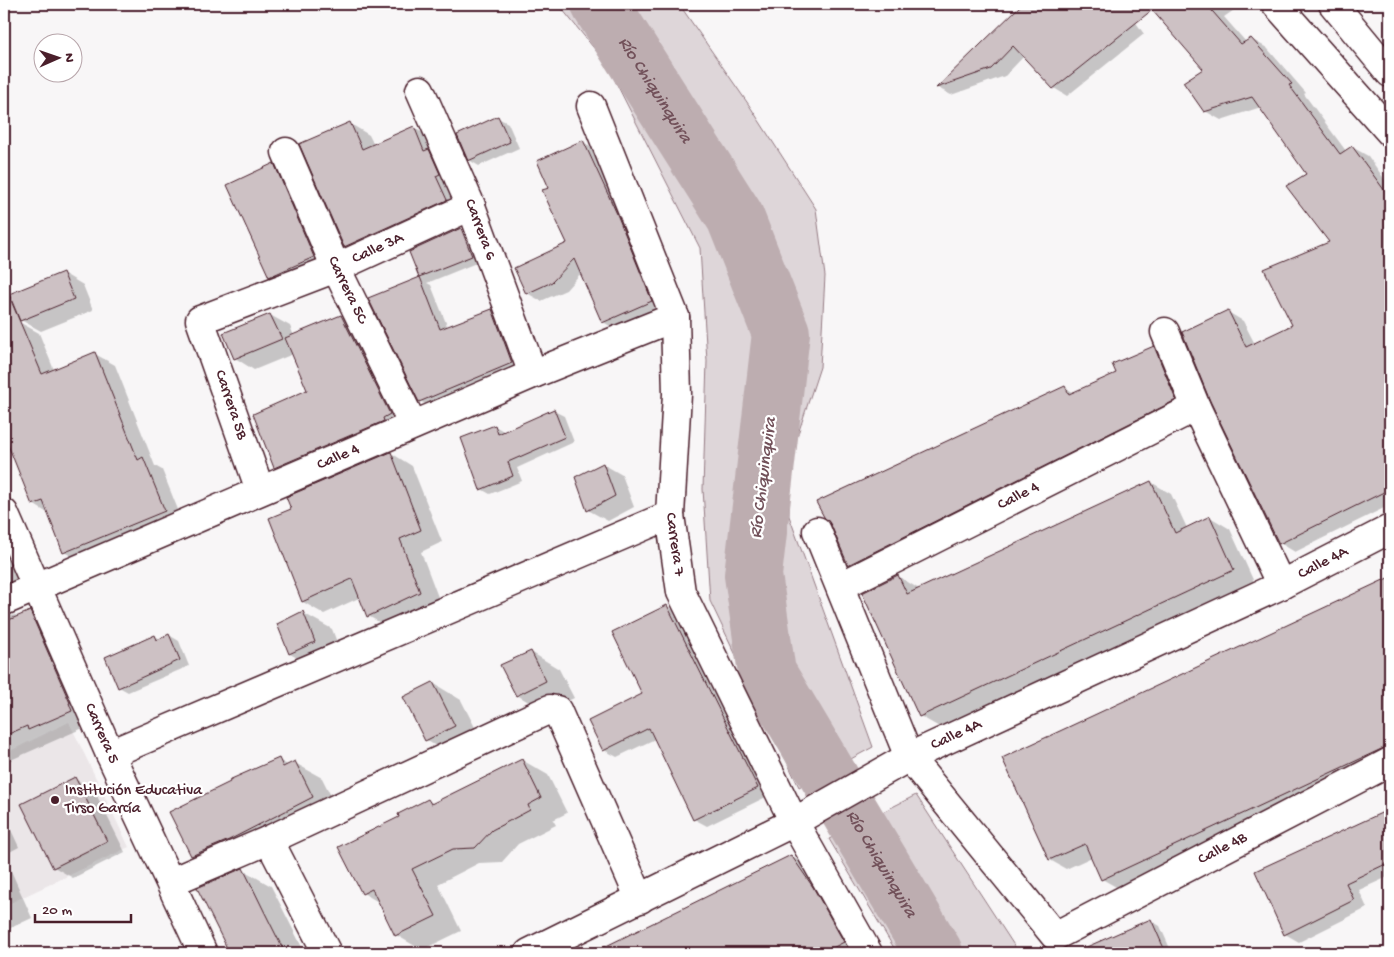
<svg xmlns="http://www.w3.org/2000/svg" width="1394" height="957" font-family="'Gochi Hand',sans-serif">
<rect width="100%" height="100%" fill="#f8f6f7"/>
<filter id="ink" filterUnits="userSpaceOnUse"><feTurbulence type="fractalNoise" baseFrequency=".02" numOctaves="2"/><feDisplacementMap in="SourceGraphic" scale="10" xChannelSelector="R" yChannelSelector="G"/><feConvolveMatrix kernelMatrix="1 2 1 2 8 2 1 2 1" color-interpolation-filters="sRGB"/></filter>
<g filter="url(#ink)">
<path fill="#ebe6e8" d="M 69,722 L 129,847 L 4,906 L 4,754 Z"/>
<path fill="#ded6d9" stroke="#947a82" d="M 558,4 L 679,4 L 749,105 L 816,209 L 825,276 L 820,367 L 790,458 L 789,516 L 873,747 L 799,787 L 710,601 L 703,489 L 707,361 L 700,248 L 606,63 Z
M 916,795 L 1019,953 L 897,953 L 829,839 Z"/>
<path fill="#0003" d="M 1024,4 L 1123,4 L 1144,34 L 1067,96 L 1054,88 L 1024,56 L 1005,76 L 951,95 L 938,88 Z
M 1149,4 L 1229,4 L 1234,10 L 1224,17 L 1246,42 L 1251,39 L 1267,48 L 1306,93 L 1304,94 L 1346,151 L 1352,147 L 1368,156 L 1390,187 L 1390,505 L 1295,552 L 1280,543 L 1228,312 L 1243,321 L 1255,344 L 1294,325 L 1331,242 L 1308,174 L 1261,107 L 1221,120 L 1205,111 L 1205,70 Z
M 498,118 L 508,123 L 519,148 L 479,166 L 469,160 Z
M 349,123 L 369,135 L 374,145 L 414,128 L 434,139 L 465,211 L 364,257 L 345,246 Z
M 583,142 L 597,150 L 665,308 L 617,330 L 603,322 L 581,273 L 566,290 L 541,301 L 527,293 L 568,244 Z
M 274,165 L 287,172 L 327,264 L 283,283 L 270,276 Z
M 461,229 L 470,235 L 481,261 L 427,283 L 431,285 L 448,328 L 492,310 L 504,317 L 523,369 L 432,408 L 420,401 L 370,299 L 422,277 L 420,276 Z
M 63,273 L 83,285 L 93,310 L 41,331 L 21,320 Z
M 270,315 L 290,326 L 294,336 L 341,316 L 355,324 L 404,422 L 289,475 L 275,467 L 309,391 L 293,354 L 254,370 L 235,358 Z
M 19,322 L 39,333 L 54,370 L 95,354 L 115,365 L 155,466 L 162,470 L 183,522 L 84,563 L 64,552 L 49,514 L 33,504 L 12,453 L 7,450 L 4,442 L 4,329 Z
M 1154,347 L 1177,360 L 1198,413 L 872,577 L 849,564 L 833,524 L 1065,387 L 1074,393 L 1118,374 Z
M 554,411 L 564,416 L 574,442 L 517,468 L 522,481 L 490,494 L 481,489 L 495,426 L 505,432 Z
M 391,453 L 412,466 L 442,542 L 421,552 L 441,605 L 390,628 L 368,616 L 361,597 L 324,614 L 303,602 L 270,519 L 293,510 Z
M 603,464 L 622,475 L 634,507 L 608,521 L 588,510 Z
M 1151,482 L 1171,494 L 1187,528 L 1210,517 L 1230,529 L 1254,582 L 941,728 L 920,716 L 898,576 L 919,589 Z
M 4,549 L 24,597 L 10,612 L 10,616 L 15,615 L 19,617 L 30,612 L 51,625 L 92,724 L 4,763 Z
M 1390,578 L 1390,762 L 1118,888 L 1102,879 L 1092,857 L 1066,869 L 1050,860 L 1003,759 Z
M 667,606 L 680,614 L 770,795 L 707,826 L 694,819 L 655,739 L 617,757 L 604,750 L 644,694 Z
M 303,613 L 332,629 L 343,658 L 319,670 L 290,654 Z
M 169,635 L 179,641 L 189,666 L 128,692 L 119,687 L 155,636 L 160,639 Z
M 531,652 L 559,669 L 574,698 L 545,712 L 517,695 Z
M 433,683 L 461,700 L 483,743 L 454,757 L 426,740 Z
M 279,760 L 289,766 L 295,763 L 322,778 L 339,812 L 219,871 L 192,855 Z
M 522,760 L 548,775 L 567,813 L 553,820 L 556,825 L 518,844 L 502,862 L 479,863 L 438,884 L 461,931 L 422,950 L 396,935 L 380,903 L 363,893 L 401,818 L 428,800 L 434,804 Z
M 75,779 L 94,790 L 125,852 L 73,878 L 54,867 Z
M 1390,811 L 1390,876 L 1359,890 L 1367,908 L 1299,942 L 1285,934 L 1256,872 Z
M 4,815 L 19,847 L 4,855 Z
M 4,855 L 32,918 L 4,931 Z
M 791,856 L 806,865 L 860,953 L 595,953 Z
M 243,870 L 271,886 L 305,953 L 231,953 L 199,888 Z
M 1150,920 L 1160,926 L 1172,953 L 1076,953 Z
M 1261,948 L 1271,953 L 1250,953 Z"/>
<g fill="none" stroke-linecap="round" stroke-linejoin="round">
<path stroke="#bdadb0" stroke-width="58" id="s1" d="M 600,4 L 735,217 L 781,333 L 753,575 L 767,673 L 934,953"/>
</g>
<path fill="#cdc1c4" stroke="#4a1f2b" d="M 1022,4 L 1206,4 L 1241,44 L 1251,38 L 1292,84 L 1289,85 L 1340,154 L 1352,146 L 1390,198 L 1390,489 L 1279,544 L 1210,401 L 1182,332 L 1228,310 L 1246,347 L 1292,325 L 1264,269 L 1329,242 L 1286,186 L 1306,174 L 1252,97 L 1204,112 L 1183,82 L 1203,69 L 1152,10 L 1053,89 L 1013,46 L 991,69 L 936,88 Z
M 498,116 L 510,142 L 468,161 L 457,135 Z
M 350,122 L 362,149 L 414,126 L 424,151 L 429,149 L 440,174 L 436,176 L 447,200 L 344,247 L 299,144 Z
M 583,140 L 617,214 L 652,301 L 602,323 L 574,259 L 552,282 L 526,294 L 514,268 L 567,243 L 542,190 L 549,188 L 537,161 Z
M 274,163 L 314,257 L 269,277 L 227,185 Z
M 461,228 L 472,256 L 419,277 L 409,252 Z
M 63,272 L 74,299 L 20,321 L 9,294 Z
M 420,277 L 440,329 L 492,309 L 512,363 L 419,402 L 368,298 Z
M 4,284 L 42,374 L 95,352 L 138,460 L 143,457 L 165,511 L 63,553 L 43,501 L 32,505 L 4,435 Z
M 270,314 L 282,339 L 234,359 L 223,333 Z
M 341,315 L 390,414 L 383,418 L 384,421 L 274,468 L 253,414 L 307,390 L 285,338 Z
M 1154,346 L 1176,400 L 848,565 L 831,525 L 824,517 L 816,502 L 1065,386 L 1069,394 L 1116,373 L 1112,364 Z
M 554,409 L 565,437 L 508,462 L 513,476 L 480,490 L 461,438 L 495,425 L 498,434 Z
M 391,452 L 421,530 L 400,539 L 420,592 L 367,617 L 352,579 L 302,602 L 269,518 L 291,509 L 286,497 Z
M 603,463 L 615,496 L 587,511 L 575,477 Z
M 1151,481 L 1175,533 L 1210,516 L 1234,570 L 919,717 L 862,593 L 898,575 L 907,594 Z
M 1390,577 L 1390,745 L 1101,880 L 1085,844 L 1049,860 L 1002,758 Z
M 667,605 L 758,788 L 693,820 L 649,728 L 603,751 L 588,721 L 642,694 L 612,632 Z
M 30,611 L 70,703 L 69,703 L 72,711 L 28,730 L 27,726 L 4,736 L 4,622 Z
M 303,611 L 315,642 L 289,654 L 277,624 Z
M 169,634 L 180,660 L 118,688 L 105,657 L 155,635 L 157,640 Z
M 531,651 L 546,681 L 516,696 L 500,665 Z
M 433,682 L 455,726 L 425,741 L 403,697 Z
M 279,758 L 283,767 L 295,761 L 313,797 L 229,840 L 191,856 L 169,812 L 230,782 L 229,780 Z
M 522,759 L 541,798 L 528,805 L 530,810 L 492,830 L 475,848 L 453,849 L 412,869 L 436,916 L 395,936 L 372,889 L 362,894 L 338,847 L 399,817 L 398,814 L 428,799 L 431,804 Z
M 75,777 L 107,841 L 53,868 L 21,804 Z
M 1390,809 L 1390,862 L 1346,883 L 1354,900 L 1284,935 L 1255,871 Z
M 791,855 L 813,887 L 844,942 L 823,953 L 592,953 Z
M 243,868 L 264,911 L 285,953 L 229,953 L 225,944 L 197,888 Z
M 1151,919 L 1166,953 L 1073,953 L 1132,927 Z"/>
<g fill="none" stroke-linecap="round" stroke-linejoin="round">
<defs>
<g id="minor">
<path id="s2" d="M 420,90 L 471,206 L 533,374"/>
<path id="s3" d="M 591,106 L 675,317 L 677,394 L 670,515 L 681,592 L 794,822 L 868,953"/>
<path id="s4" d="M 286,152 L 336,268 L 413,425"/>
<path d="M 1165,332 L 1196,407 L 1281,585"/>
<path id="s5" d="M 260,490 L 200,320 L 336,268 L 471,206"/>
<path id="s6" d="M 4,513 L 110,754 L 203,953"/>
<path id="s7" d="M 817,531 L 909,757 L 1055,936 L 1390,762"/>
<path id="s8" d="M 841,586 L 1196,407"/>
<path id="s9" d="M 4,601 L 533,374 L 675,317"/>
<path d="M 110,754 L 670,515"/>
<path d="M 269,840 L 327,953"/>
<path d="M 171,882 L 269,840 L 550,709 L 557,710 L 640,899"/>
<path id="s10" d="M 529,953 L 794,822 L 909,757 L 1281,585 L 1390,529"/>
</g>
<path id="primary" d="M 1276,4 L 1390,132
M 1333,4 L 1390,73"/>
</defs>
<use href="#minor" stroke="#4a1f2b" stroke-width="31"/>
<use href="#primary" stroke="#4a1f2b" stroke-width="31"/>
<use href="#minor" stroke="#fff" stroke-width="28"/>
<use href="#primary" stroke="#fff" stroke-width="28"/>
</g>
</g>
<circle fill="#4a1f2b" stroke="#fff" stroke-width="2" cx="55" cy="800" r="5"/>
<g text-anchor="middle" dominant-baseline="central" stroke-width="4.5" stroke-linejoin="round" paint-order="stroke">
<g font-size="16" fill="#4a1f2b" stroke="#fff">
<text stroke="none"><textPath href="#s2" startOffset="152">Carrera 6</textPath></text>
<text stroke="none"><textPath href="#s5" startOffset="372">Calle 3A</textPath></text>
<text stroke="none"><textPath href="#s4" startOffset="151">Carrera 5C</textPath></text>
<text transform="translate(230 405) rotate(71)">Carrera 5B</text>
<text stroke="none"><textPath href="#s9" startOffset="364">Calle 4</textPath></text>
<text stroke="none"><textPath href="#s8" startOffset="199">Calle 4</textPath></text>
<text stroke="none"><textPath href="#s3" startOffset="455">Carrera 7</textPath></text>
<text stroke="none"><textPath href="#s10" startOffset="885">Calle 4A</textPath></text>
<text stroke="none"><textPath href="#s6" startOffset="241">Carrera 5</textPath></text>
<text stroke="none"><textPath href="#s10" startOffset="480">Calle 4A</textPath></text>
<text stroke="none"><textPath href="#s7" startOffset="664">Calle 4B</textPath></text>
</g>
<g font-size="16" fill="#4a1f2b" stroke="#fff" text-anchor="start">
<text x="65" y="791">Institución Educativa<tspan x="65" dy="18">Tirso García</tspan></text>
</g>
<g font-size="18" font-style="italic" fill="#72515a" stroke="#fff">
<text stroke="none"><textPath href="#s1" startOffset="102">Río Chiquinquira</textPath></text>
<text transform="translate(764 478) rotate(-83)">Río Chiquinquira</text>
<text stroke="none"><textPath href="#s1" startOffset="942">Río Chiquinquira</textPath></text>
</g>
</g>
<rect width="1394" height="957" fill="none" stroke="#fff" stroke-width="20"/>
<rect x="10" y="10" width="1374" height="937" fill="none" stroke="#4a1f2b" stroke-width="2" filter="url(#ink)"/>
<g transform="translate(58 58) rotate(88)"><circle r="24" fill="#ffffff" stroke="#b7a5aa"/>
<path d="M0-4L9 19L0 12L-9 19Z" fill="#4a1f2b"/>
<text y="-8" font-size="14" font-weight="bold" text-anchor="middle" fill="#4a1f2b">N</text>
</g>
<path d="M35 914v8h96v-8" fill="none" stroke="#4a1f2b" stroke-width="2.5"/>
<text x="42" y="914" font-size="15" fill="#4a1f2b" stroke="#ffffff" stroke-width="4" paint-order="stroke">20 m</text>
</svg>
